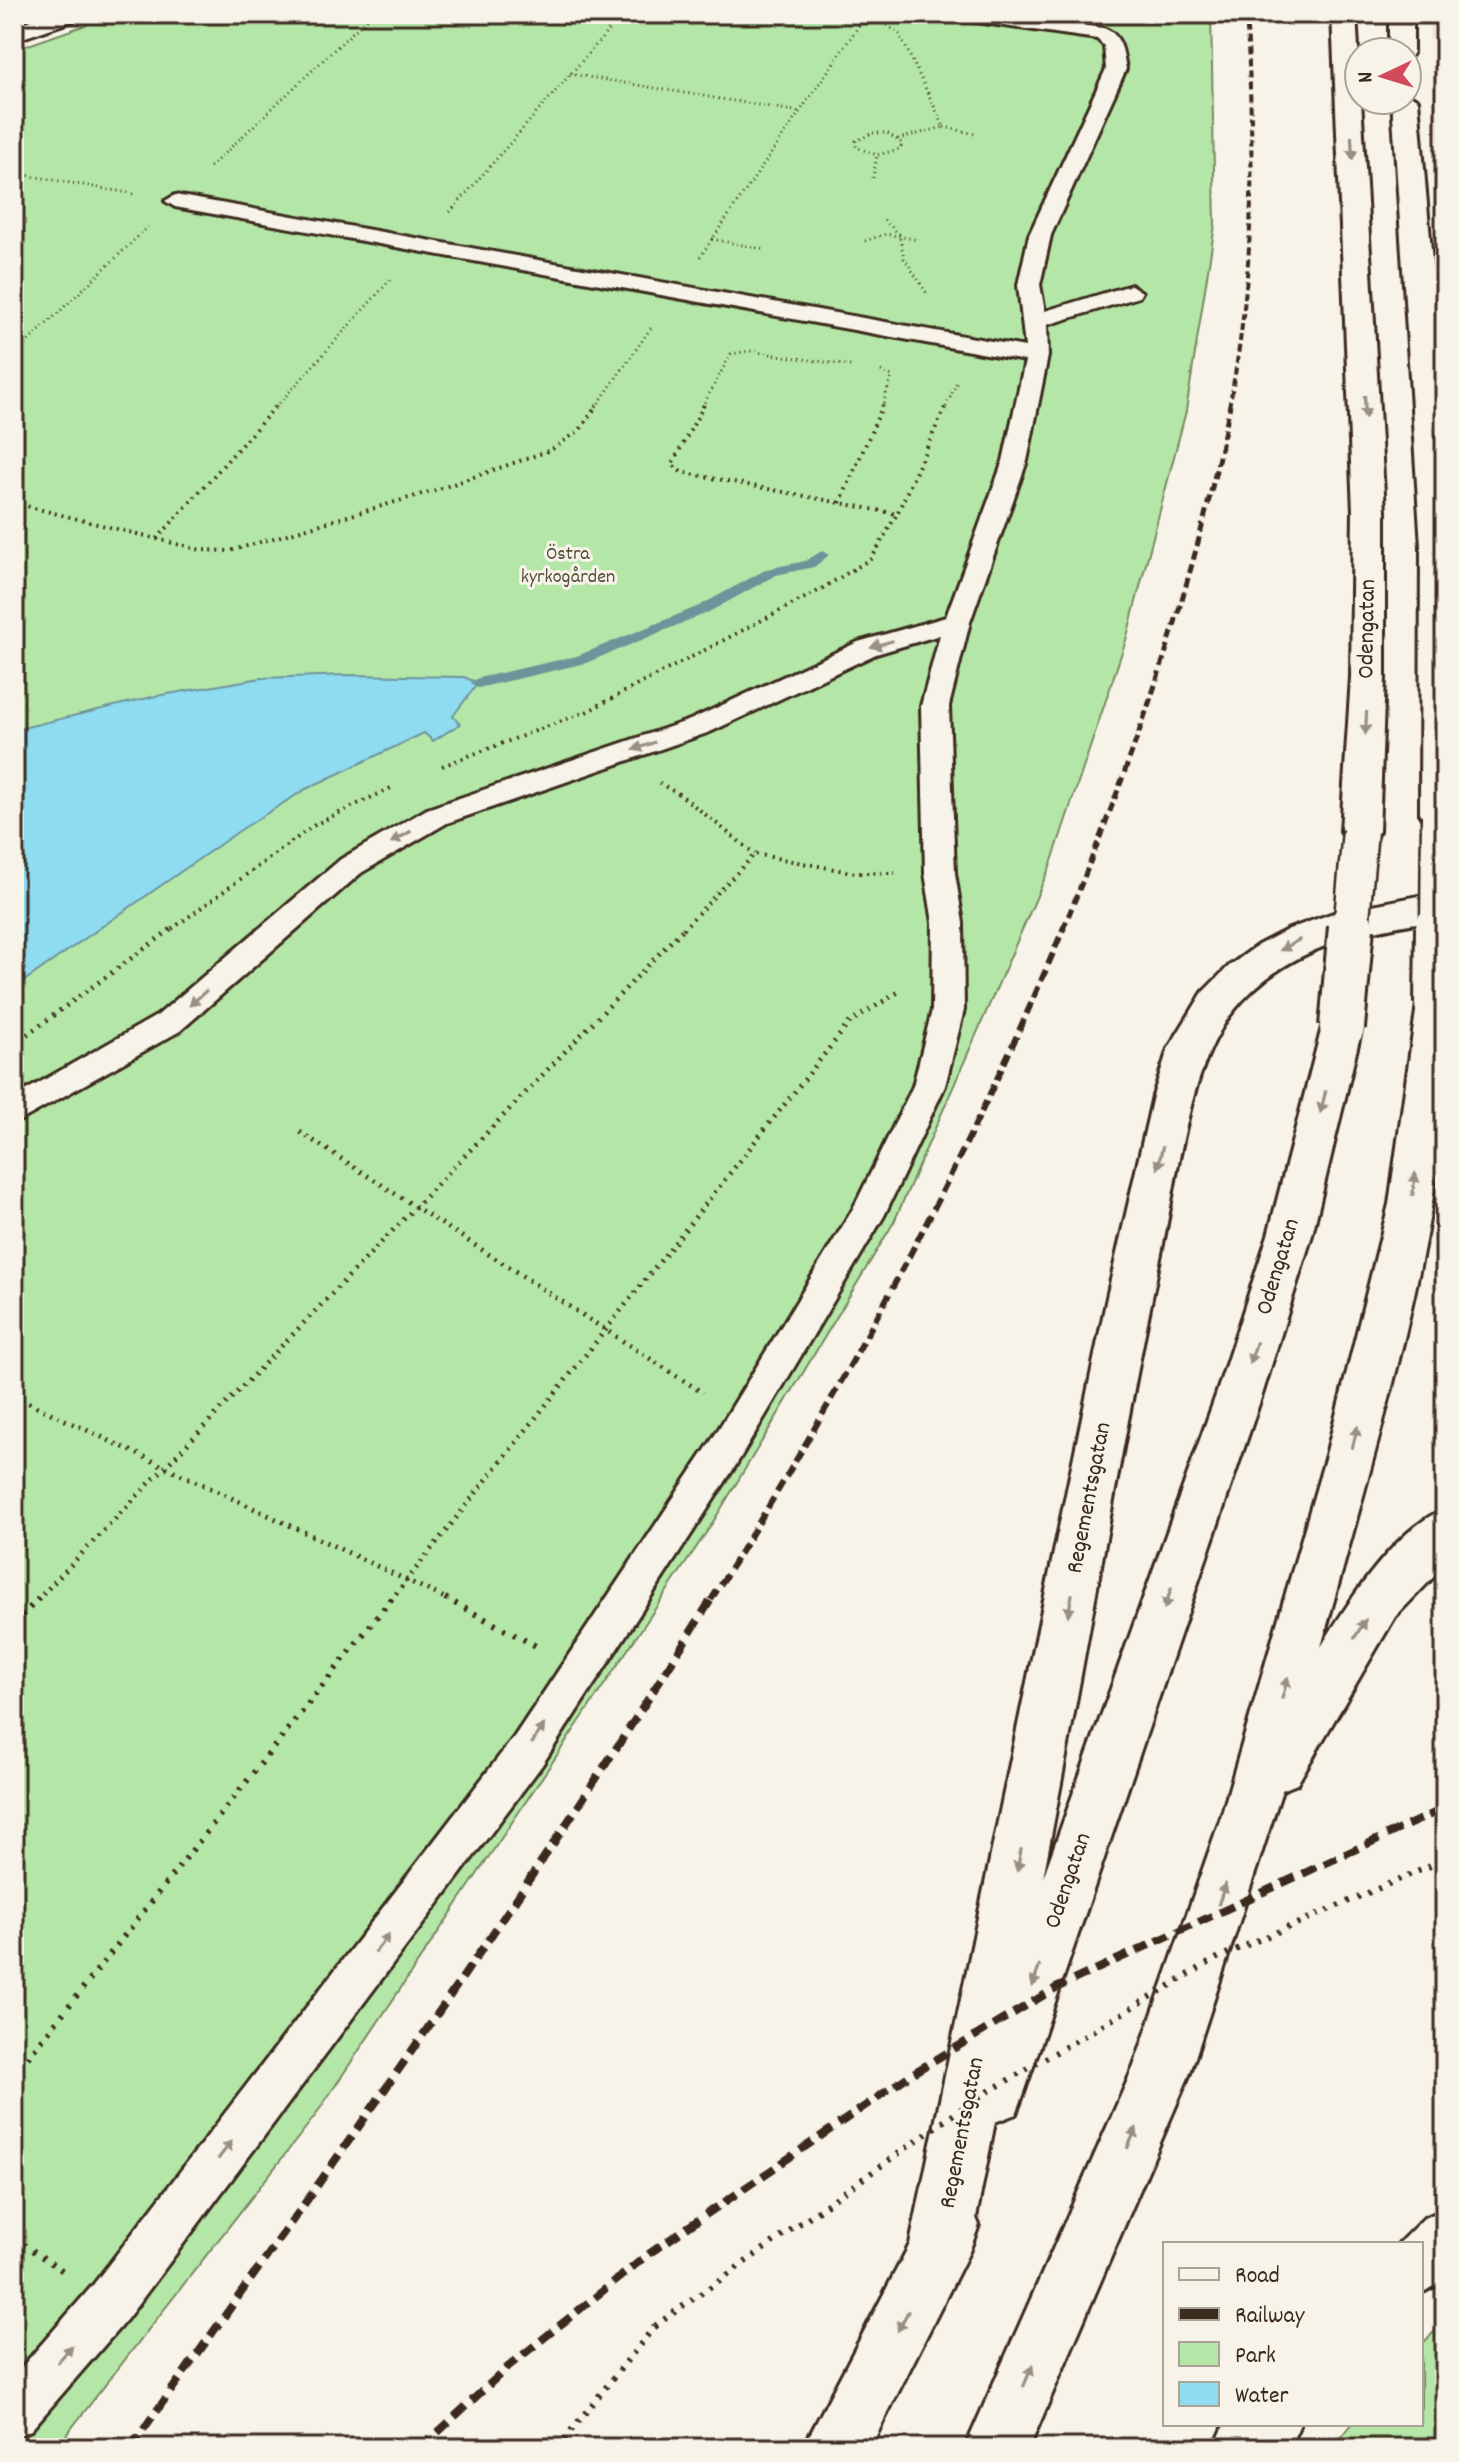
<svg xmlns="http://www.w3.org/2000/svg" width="1459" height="2462" font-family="Dekko,sans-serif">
<rect width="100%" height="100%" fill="#f7f3e8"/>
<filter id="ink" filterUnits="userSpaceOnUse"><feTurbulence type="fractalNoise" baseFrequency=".0125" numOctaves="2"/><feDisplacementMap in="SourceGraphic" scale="16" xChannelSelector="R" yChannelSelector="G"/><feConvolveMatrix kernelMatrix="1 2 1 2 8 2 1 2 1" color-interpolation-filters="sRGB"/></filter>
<g filter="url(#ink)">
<path fill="#f2e2cf" d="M 1429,14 L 1445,14 L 1445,196 L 1434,107 Z"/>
<path fill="#b4e7a7" stroke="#788862" stroke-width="2" d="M 117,14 L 1211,14 L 1215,225 L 1186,411 L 1126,640 L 1051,864 L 894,1222 L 710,1527 L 315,2116 L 56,2448 L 14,2448 L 14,50 Z
M 1445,2321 L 1445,2437 L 1434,2448 L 1333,2448 L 1352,2424 L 1421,2424 L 1421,2345 Z"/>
<path fill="#8fdbef" stroke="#6d949b" stroke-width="2" d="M 348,675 L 464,677 L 478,683 L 453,716 L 460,724 L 433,741 L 424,733 L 306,789 L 242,829 L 14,988 L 14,730 L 156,696 L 261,678 Z"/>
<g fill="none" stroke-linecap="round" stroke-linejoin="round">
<path fill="#6d949b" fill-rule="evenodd" d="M 822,551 L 829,555 L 814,567 L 776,575 L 709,612 L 586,663 L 478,688 L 471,683 L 478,678 L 577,656 L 699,606 L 767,569 L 805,561 Z"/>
<defs>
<path id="lane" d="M 14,14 L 24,14 L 15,20 Z
M 953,14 L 1001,14 L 1103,28 C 1122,34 1123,52 1126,69 L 1051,235 L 1040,285 L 1045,311 L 1131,285 L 1142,292 L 1139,297 L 1047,325 L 1048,356 L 1027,461 L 970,622 L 949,706 L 955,873 L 963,923 L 964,1010 L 945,1086 L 884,1216 L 736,1465 L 542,1765 L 127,2319 L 31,2430 L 14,2438 L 14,2376 L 93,2285 L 514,1737 L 710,1443 L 853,1209 L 913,1086 L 932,1010 L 933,923 L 925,873 L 921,706 L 940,635 L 876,654 L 710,732 L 447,823 L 361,873 L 180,1031 L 14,1124 L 14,1097 L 158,1015 L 341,859 L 427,809 L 690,720 L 858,642 L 946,617 L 1003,461 L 1025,361 L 175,207 L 165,201 L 175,195 L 1025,347 L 1018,285 L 1029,235 L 1106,69 L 1104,46 L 1097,39 L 962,20 Z"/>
<path id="street" d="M 1445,2209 L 1445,2281 L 1421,2293 L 1421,2244 L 1398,2244 L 1424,2218 Z
M 1300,2424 L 1289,2448 L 1214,2448 L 1225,2424 Z"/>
<path id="secondary" d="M 47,14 L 82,14 L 78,19 L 14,41 L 14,26 Z
M 1332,14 L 1356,14 L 1385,511 L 1385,677 L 1379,831 L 1373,840 L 1360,844 L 1347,840 L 1341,831 L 1351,677 L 1353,511 Z
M 1389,14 L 1413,14 L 1413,52 L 1410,57 L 1407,52 L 1389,52 Z
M 1407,93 L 1418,100 L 1445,412 L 1445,826 L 1426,824 L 1420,815 L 1421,546 L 1392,100 L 1407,100 Z
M 1445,891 L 1445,919 C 1366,929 1282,947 1231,1014 C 1188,1071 1178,1174 1163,1244 C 1119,1455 1084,1667 1043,1878 L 1216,1395 L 1268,1235 L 1322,1027 L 1328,1016 L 1342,1012 L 1356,1016 L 1362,1027 L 1312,1235 L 1262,1395 L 1024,2093 L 1016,2114 L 995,2122 L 976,2218 L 979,2225 L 969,2252 L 870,2448 L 803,2448 L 910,2244 L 1107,1297 L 1153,1096 L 1168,1049 L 1203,992 L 1229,966 L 1258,945 L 1289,929 L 1336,912 Z
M 1437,989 L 1445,992 C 1445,1030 1448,1070 1445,1107 C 1427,1287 1369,1472 1321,1647 C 1348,1603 1396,1527 1445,1509 L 1445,1565 L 1395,1617 L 1297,1784 L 1282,1790 L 1190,2073 L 1029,2448 L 965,2448 L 1134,2066 L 1221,1817 L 1326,1455 L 1389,1204 L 1417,1004 L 1423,994 Z"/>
</defs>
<use href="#lane" stroke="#3b2a1e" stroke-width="6"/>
<use href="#street" stroke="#3b2a1e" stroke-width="6"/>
<use href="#secondary" stroke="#3b2a1e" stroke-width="6"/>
<path stroke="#3b2a1e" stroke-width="3" stroke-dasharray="1 4" stroke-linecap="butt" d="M 863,20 L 883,23 L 899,33 L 944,127 L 898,139
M 570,74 L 800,112
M 944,127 L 975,134
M 873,133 L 887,133 L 902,143 L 900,149 L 877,155 L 856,147 L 856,141 Z
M 210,167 L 372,14
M 14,173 L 134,194
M 873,178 L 877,155
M 450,212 L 623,14
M 884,220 L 899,234 L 904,258 L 928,295
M 712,239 L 762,249
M 865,241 L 886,234 L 919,240
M 700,257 L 867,14
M 14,355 L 148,227
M 881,371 L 892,376 L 882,407
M 276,407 L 390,280
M 596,407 L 653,325
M 702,407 L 731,354 L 750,351 L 851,366
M 946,407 L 957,382"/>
<path stroke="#3b2a1e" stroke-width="4" stroke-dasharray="2 5" stroke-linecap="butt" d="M 704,405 L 672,464 L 681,472 L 897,514
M 14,503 L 201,550 L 230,551 L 439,489 L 551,450 L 580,430 L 597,405
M 840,503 L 883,405
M 157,539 L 277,405
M 442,766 L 586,712 L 818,591 L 872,558 L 897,514 L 946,405
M 659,783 L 682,796 L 755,854
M 172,929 L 316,824 L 393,787
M 683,929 L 755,854 L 855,873 L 895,873"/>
<path stroke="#3b2a1e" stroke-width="5" stroke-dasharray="2 6" stroke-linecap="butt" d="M 14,1044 L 174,927
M 300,1132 L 703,1393
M 14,1396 L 449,1600
M 37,1600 L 685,927
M 391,1600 L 850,1022 L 900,991"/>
<path stroke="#3b2a1e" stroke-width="6" stroke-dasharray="3 8" stroke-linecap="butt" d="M 445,1598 L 536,1646
M 14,1624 L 39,1598
M 1435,1864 L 1445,1861
M 14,2075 L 392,1598
M 14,2238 L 63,2271
M 557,2448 L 655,2326"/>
<use href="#lane" fill="#f7f3e8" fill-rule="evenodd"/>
<use href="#street" fill="#f7f3e8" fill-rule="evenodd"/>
<use href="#secondary" fill="#f7f3e8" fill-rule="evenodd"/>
<path stroke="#3b2a1e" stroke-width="4" stroke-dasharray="7 4" stroke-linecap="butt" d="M 1229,407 C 1255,276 1255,146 1246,14"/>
<path stroke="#3b2a1e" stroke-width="5" stroke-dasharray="9 5" stroke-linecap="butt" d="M 1063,929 C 1134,758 1194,587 1230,405"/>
<path stroke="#3b2a1e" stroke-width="6" stroke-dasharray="12 6" stroke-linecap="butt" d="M 711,1600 C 846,1385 966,1162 1064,927"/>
<path stroke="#3b2a1e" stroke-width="8" stroke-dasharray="15 8" stroke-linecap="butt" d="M 130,2448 C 330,2169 530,1890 712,1598
M 421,2448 L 509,2366 L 650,2253 L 913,2073 L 1056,1988 L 1445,1808"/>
<defs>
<path id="secondary-bridge-far1" d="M 1351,929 L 1360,831
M 1438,929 L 1439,815"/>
<path id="secondary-bridge" d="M 1437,1004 L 1438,927
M 1342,1027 L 1351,927"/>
</defs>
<use href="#secondary-bridge-far1" stroke="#3b2a1e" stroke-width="39" stroke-linecap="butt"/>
<use href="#secondary-bridge" stroke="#3b2a1e" stroke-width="50" stroke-linecap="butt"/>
<path stroke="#3b2a1e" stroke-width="6" stroke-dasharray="3 8" stroke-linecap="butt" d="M 655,2326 L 974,2100 L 1219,1957 L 1435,1864"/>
<use href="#secondary-bridge-far1" stroke="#f7f3e8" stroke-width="34"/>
<use href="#secondary-bridge" stroke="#f7f3e8" stroke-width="44"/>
</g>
<defs><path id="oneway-solid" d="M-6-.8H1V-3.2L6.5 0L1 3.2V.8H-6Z" transform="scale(2)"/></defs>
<g fill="#998e83">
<use href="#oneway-solid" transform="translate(1352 148) rotate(87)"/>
<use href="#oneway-solid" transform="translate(1365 407) rotate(88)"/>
<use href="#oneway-solid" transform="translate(882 644) rotate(163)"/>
<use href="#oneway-solid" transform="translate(1366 723) rotate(93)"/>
<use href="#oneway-solid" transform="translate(644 746) rotate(160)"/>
<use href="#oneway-solid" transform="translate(401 837) rotate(150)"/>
<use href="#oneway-solid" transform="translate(1290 945) rotate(151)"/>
<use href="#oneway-solid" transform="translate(198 998) rotate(138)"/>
<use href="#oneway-solid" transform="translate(1323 1102) rotate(104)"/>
<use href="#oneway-solid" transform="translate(1160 1158) rotate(103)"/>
<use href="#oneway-solid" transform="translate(1414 1184) rotate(-83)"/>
<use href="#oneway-solid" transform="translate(1253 1353) rotate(108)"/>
<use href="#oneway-solid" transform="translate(1355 1437) rotate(-76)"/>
<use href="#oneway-solid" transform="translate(1168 1598) rotate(109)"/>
<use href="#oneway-solid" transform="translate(1070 1605) rotate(101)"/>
<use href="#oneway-solid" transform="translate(1360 1629) rotate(-59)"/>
<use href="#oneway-solid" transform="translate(1285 1688) rotate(-74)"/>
<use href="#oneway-solid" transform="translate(538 1734) rotate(-57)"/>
<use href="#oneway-solid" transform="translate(1019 1860) rotate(101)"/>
<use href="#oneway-solid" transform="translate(1222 1894) rotate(-71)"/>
<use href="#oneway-solid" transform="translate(382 1943) rotate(-53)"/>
<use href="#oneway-solid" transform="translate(1036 1976) rotate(109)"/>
<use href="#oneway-solid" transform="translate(1132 2138) rotate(-66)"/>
<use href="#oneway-solid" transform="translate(225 2150) rotate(-53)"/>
<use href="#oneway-solid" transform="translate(903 2321) rotate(118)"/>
<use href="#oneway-solid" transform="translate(65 2354) rotate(-49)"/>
<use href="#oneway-solid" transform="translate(1028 2376) rotate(-67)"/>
</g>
</g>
<g text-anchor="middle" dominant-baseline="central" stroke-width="6" stroke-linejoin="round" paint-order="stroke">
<g font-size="20" fill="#535039" stroke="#f7f3e8">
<text x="568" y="555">Östra<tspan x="568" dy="23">kyrkogården</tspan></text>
</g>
<g font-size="24" fill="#3b2a1e" stroke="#f7f3e8">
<text transform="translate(1368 629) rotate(-89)">Odengatan</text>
<text transform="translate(1279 1267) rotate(-73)">Odengatan</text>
<text transform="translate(1090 1498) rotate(-79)">Regementsgatan</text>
<text transform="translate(1069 1881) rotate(-71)">Odengatan</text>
<text transform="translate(963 2133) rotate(-79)">Regementsgatan</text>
</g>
</g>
<rect width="1459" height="2462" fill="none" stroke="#f7f3e8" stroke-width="48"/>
<rect x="24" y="24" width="1411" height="2414" fill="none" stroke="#3b2a1e" stroke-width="3" filter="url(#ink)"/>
<rect x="1163" y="2242" width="260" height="184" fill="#f7f3e8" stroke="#aca397" stroke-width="2"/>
<rect x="1179" y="2268" width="40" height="12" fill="#f7f3e8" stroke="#aca397" stroke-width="2"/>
<text x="1235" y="2282" font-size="24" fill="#3b2a1e">Road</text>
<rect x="1179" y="2308" width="40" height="12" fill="#3b2a1e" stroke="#aca397" stroke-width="2"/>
<text x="1235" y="2322" font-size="24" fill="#3b2a1e">Railway</text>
<rect x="1179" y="2342" width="40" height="24" fill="#b4e7a7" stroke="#aca397" stroke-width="2"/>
<text x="1235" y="2362" font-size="24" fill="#3b2a1e">Park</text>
<rect x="1179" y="2382" width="40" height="24" fill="#8fdbef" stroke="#aca397" stroke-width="2"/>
<text x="1235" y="2402" font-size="24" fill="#3b2a1e">Water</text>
<g transform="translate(1383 76) rotate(266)"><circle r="38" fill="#f7f3e8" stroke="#aca397" stroke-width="2"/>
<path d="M0-6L14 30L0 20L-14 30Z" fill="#d1495b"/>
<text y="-12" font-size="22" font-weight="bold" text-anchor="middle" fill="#3b2a1e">N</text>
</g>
</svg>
